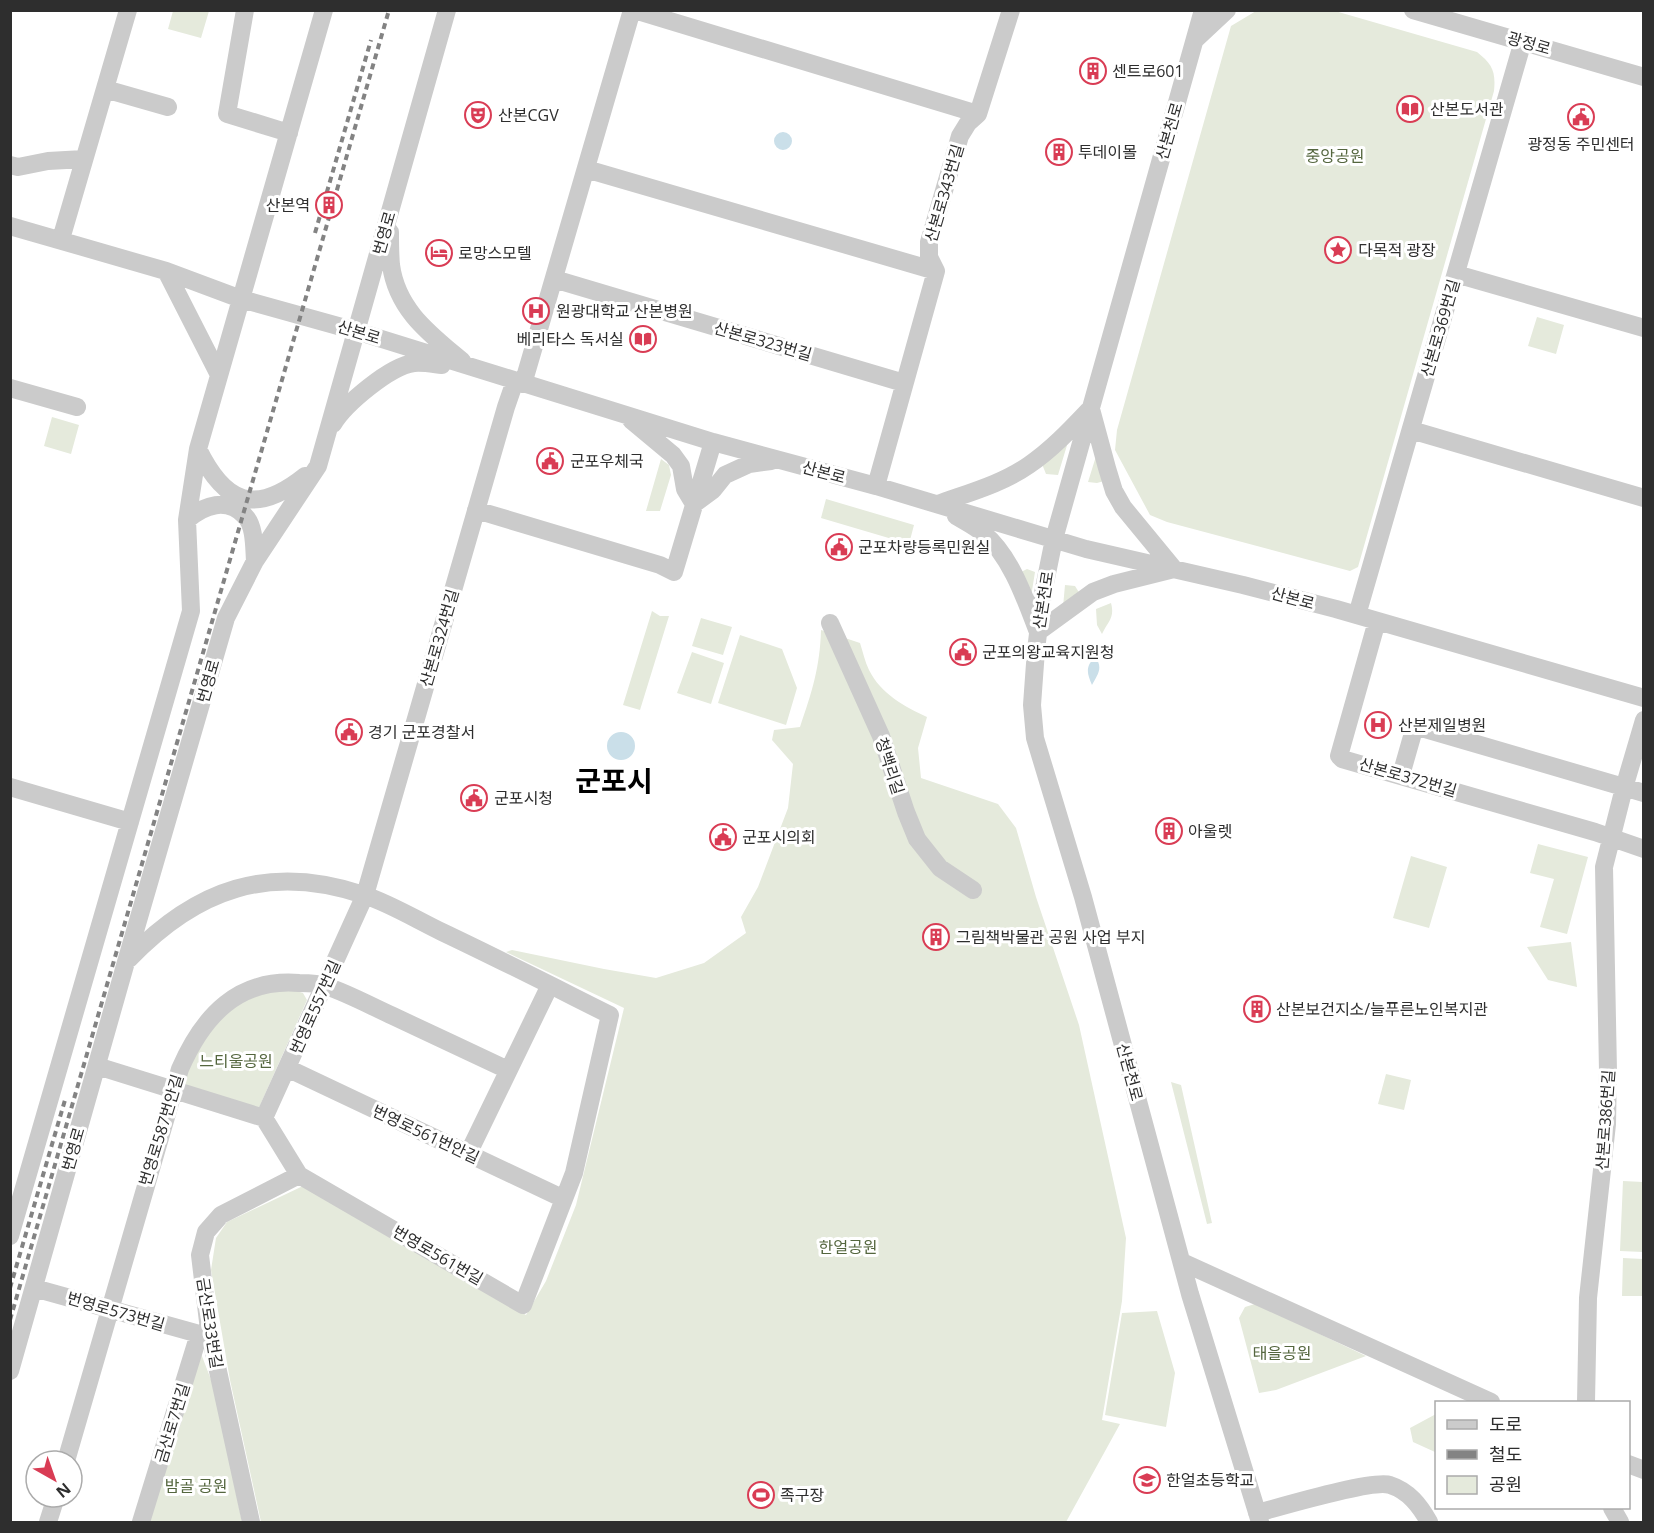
<svg xmlns="http://www.w3.org/2000/svg" width="1654" height="1533" font-family="'Open Sans','Noto Sans KR',sans-serif">
<rect width="100%" height="100%" fill="#fff"/>
<path fill="#e5eadc" d="M 173,11 L 209,11 L 201,38 L 168,29 Z
M 1256,11 L 1335,11 L 1477,52 C 1492,64 1496,71 1494,91 L 1358,567 L 1350,571 L 1167,522 L 1150,515 L 1115,450 L 1117,430 L 1231,26 Z
M 1537,317 L 1564,325 L 1556,354 L 1528,346 Z
M 52,417 L 79,425 L 71,454 L 44,446 Z
M 1068,442 L 1058,475 L 1046,474 L 1042,464 Z
M 1097,453 L 1104,481 L 1097,483 L 1088,482 Z
M 661,459 L 669,465 L 671,475 L 660,511 L 646,511 Z
M 826,499 L 914,525 L 909,544 L 821,518 Z
M 1027,569 L 1035,572 L 1031,597 L 1019,573 Z
M 1065,585 L 1075,586 L 1080,594 L 1063,607 Z
M 1111,603 C 1115,618 1108,621 1102,634 L 1097,625 L 1096,609 Z
M 652,611 L 660,616 L 669,616 L 640,710 L 623,705 Z
M 701,618 L 732,627 L 723,655 L 692,646 Z
M 821,630 L 860,643 C 863,652 865,662 869,670 C 881,694 905,707 927,717 L 918,748 L 921,778 L 998,804 L 1016,828 L 1036,897 L 1079,1025 L 1126,1238 L 1122,1301 L 1102,1420 L 1120,1424 L 1066,1522 L 261,1522 L 230,1380 L 211,1270 L 216,1238 L 227,1222 L 303,1186 L 526,1315 L 546,1281 L 576,1205 L 624,1008 L 506,952 L 512,950 L 604,969 L 656,978 L 704,963 L 746,933 L 741,917 L 758,887 L 788,808 L 793,764 L 772,740 L 774,730 L 800,727 C 812,692 820,667 821,630 Z
M 740,635 L 782,649 L 797,688 L 786,725 L 718,703 Z
M 692,652 L 724,663 L 711,704 L 677,693 Z
M 1538,844 L 1588,857 L 1567,934 L 1540,927 L 1554,879 L 1530,873 Z
M 1411,856 L 1447,867 L 1429,928 L 1393,918 Z
M 1571,942 L 1577,987 L 1548,980 L 1527,947 Z
M 287,988 L 303,993 L 307,1000 L 257,1112 L 182,1088 L 191,1053 L 218,1017 L 255,994 Z
M 1386,1074 L 1411,1080 L 1404,1110 L 1378,1104 Z
M 1171,1082 L 1181,1085 L 1212,1223 L 1207,1224 Z
M 1623,1181 L 1643,1182 L 1643,1252 L 1620,1251 Z
M 1623,1258 L 1643,1259 L 1643,1296 L 1622,1296 Z
M 1255,1304 L 1265,1308 L 1366,1356 L 1276,1390 L 1259,1393 L 1239,1318 L 1245,1307 Z
M 1157,1311 L 1175,1373 L 1166,1427 L 1105,1415 L 1122,1313 Z
M 200,1351 L 215,1390 L 242,1522 L 145,1522 Z
M 1436,1414 L 1436,1451 L 1435,1452 L 1413,1442 L 1410,1428 Z"/>
<path fill="#cadfe9" d="M774 141a9 9 0 1 1 18 0a9 9 0 1 1-18 0Z
M 1095,657 C 1104,668 1097,675 1092,685 C 1087,673 1085,667 1095,657 Z
M607 746a14 14 0 1 1 28 0a14 14 0 1 1-28 0Z"/>
<g fill="none" stroke-linecap="round" stroke-linejoin="round">
<path stroke="#cbcbcb" stroke-width="18" d="M 245,10 L 227,114 L 289,133
M 634,10 L 978,114
M 1203,10 L 1054,539 L 1043,593 L 1036,650 L 1032,705 L 1035,738 L 1083,897 L 1190,1294 L 1260,1522
M 1413,10 L 1644,77
M 1196,39 L 1227,10
M 105,89 L 168,107
M 10,165 L 18,167 L 48,161 L 84,159
M 586,169 L 936,271
M 10,226 L 166,271 L 241,299 L 356,331 L 713,442 L 876,486 L 1086,549 L 1243,585 L 1336,609 L 1644,698
M 390,232 C 390,243 390,254 391,265 C 397,310 430,334 462,361
M 61,239 L 128,10
M 166,271 L 219,375
M 1456,274 L 1644,328
M 554,279 L 904,383
M 523,384 L 632,10
M 10,388 L 77,407
M 631,420 L 673,455 L 681,466 L 685,489 L 694,504 L 713,490 L 725,475 L 749,464 L 771,461
M 333,424 C 345,404 390,366 414,363 C 422,362 433,364 442,365
M 1411,430 L 1644,498
M 198,449 C 225,504 255,516 305,476
M 876,486 L 936,271 L 929,257 L 929,242 L 960,136 L 968,123 L 978,114 L 1011,10
M 938,504 C 968,493 1002,484 1029,465 C 1051,450 1069,431 1088,411
M 476,510 L 660,565 L 674,572 L 713,442
M 956,516 C 966,522 976,527 984,534 C 1011,556 1026,601 1038,632 L 1093,592 L 1114,584 L 1174,569 L 1123,507 L 1114,491 L 1107,468 L 1091,409
M 187,520 C 204,505 227,497 245,516 C 255,526 254,548 255,561
M 1357,615 L 1523,41
M 1377,621 L 1339,756 L 1342,759 L 1595,832 L 1644,849
M 830,623 L 881,736 L 906,812 L 917,839 L 940,868 L 973,890
M 1401,775 L 1415,726 L 1644,793
M 10,787 L 130,822
M 97,1066 L 264,1118 L 299,1175 L 523,1305 L 574,1173 L 610,1015 C 554,987 499,959 442,932 C 417,920 391,904 364,895 C 269,863 196,889 129,959
M 287,1068 L 564,1199
M 264,1118 L 365,895 L 506,407 L 515,381
M 468,1154 L 550,985
M 10,1236 L 191,611 L 187,520 L 198,449 L 324,10
M 1182,1262 L 1491,1402
M 34,1288 L 199,1334
M 10,1371 L 126,962 L 226,618 L 255,561 L 318,466 L 447,10
M 1586,1402 L 1588,1298 L 1607,1124 L 1608,1071 L 1604,867 L 1624,788 L 1644,720
M 66,1461 L 180,1069 C 203,1016 238,978 299,983 C 308,983 318,983 326,986 C 349,994 371,1006 393,1016 C 431,1034 470,1052 508,1070
M 1628,1464 L 1644,1470
M 1612,1508 L 1620,1522
M 1257,1513 C 1280,1507 1373,1479 1390,1485 C 1409,1491 1420,1506 1429,1522
M 48,1522 L 56,1497
M 141,1522 L 199,1334 L 209,1330
M 251,1522 L 209,1330 L 200,1255 L 206,1232 L 221,1215 L 299,1175"/>
<path stroke="#838383" stroke-width="4" stroke-dasharray="6 4.5" stroke-linecap="butt" d="M 315,233 L 371,40
M 10,1288 L 65,1100
M 10,1320 L 389,10"/>
</g>
<defs>
<symbol id="building-ring" viewBox="-11 -11 22 22"><circle r="9.5" fill="#fff" stroke="#d93c54" stroke-width="1.5"/><path d="M-4-6H4V6H1V3H-1V6H-4ZM-2.5-4.3h1.7v1.8h-1.7ZM.8-4.3h1.7v1.8H.8ZM-2.5-1h1.7V.8h-1.7ZM.8-1h1.7V.8H.8Z" fill="#d93c54"/></symbol>
<symbol id="library-ring" viewBox="-11 -11 22 22"><circle r="9.5" fill="#fff" stroke="#d93c54" stroke-width="1.5"/><path d="M-6-4Q-3-5.5-.7-3.5V5Q-3 3-6 4ZM6-4Q3-5.5 .7-3.5V5Q3 3 6 4Z" fill="#d93c54"/></symbol>
<symbol id="theatre-ring" viewBox="-11 -11 22 22"><circle r="9.5" fill="#fff" stroke="#d93c54" stroke-width="1.5"/><path d="M-5-5.5Q0-4 5-5.5V0Q5 5 0 6Q-5 5-5 0ZM-3.3-2.5H-1v1.5H-3.3ZM1-2.5H3.3v1.5H1ZM-2.8 1Q0 5.5 2.8 1Z" fill="#d93c54"/></symbol>
<symbol id="civic-ring" viewBox="-11 -11 22 22"><circle r="9.5" fill="#fff" stroke="#d93c54" stroke-width="1.5"/><path d="M-.6-6.5H3V-4.5H.6V-3L4-1V1h2V6H-6V1h2V-1L-.6-3ZM-1.2 2.5V6h2.4V2.5Z" fill="#d93c54"/></symbol>
<symbol id="sight-ring" viewBox="-11 -11 22 22"><circle r="9.5" fill="#fff" stroke="#d93c54" stroke-width="1.5"/><path d="M0-6L1.8-2.2L6-1.7L2.9 1.2L3.7 5.4L0 3.3L-3.7 5.4L-2.9 1.2L-6-1.7L-1.8-2.2Z" fill="#d93c54"/></symbol>
<symbol id="hotel-ring" viewBox="-11 -11 22 22"><circle r="9.5" fill="#fff" stroke="#d93c54" stroke-width="1.5"/><path d="M-6-4.5h1.5V1H6V5H4.5V3h-9V5H-6ZM-4 0a1.8 1.8 0 1 1 3.6 0ZM.5 0V-2.5h3Q6-2.5 6 0Z" fill="#d93c54"/></symbol>
<symbol id="hospital-ring" viewBox="-11 -11 22 22"><circle r="9.5" fill="#fff" stroke="#d93c54" stroke-width="1.5"/><path d="M-5-5h3v3.5h4V-5h3V5h-3V1.5h-4V5h-3Z" fill="#d93c54"/></symbol>
<symbol id="school-ring" viewBox="-11 -11 22 22"><circle r="9.5" fill="#fff" stroke="#d93c54" stroke-width="1.5"/><path d="M0-5L7-2L0 1L-7-2ZM-4 1L0 2.5L4 1V4Q0 6-4 4Z" fill="#d93c54"/></symbol>
<symbol id="stadium-ring" viewBox="-11 -11 22 22"><circle r="9.5" fill="#fff" stroke="#d93c54" stroke-width="1.5"/><path d="M0-5a6.5 5 0 1 0 0 10a6.5 5 0 1 0 0-10ZM-3.5-1.8h7v3.6h-7Z" fill="#d93c54"/></symbol>
</defs>
<g fill-rule="evenodd">
<use href="#building-ring" x="1078" y="56" width="30" height="30"/>
<use href="#library-ring" x="1395" y="94" width="30" height="30"/>
<use href="#theatre-ring" x="463" y="100" width="30" height="30"/>
<use href="#civic-ring" x="1566" y="102" width="30" height="30"/>
<use href="#building-ring" x="1044" y="137" width="30" height="30"/>
<use href="#building-ring" x="314" y="190" width="30" height="30"/>
<use href="#sight-ring" x="1323" y="235" width="30" height="30"/>
<use href="#hotel-ring" x="424" y="238" width="30" height="30"/>
<use href="#hospital-ring" x="521" y="296" width="30" height="30"/>
<use href="#library-ring" x="628" y="324" width="30" height="30"/>
<use href="#civic-ring" x="535" y="446" width="30" height="30"/>
<use href="#civic-ring" x="824" y="532" width="30" height="30"/>
<use href="#civic-ring" x="948" y="637" width="30" height="30"/>
<use href="#hospital-ring" x="1363" y="710" width="30" height="30"/>
<use href="#civic-ring" x="334" y="717" width="30" height="30"/>
<use href="#civic-ring" x="459" y="783" width="30" height="30"/>
<use href="#building-ring" x="1154" y="816" width="30" height="30"/>
<use href="#civic-ring" x="708" y="822" width="30" height="30"/>
<use href="#building-ring" x="921" y="922" width="30" height="30"/>
<use href="#building-ring" x="1242" y="994" width="30" height="30"/>
<use href="#school-ring" x="1132" y="1465" width="30" height="30"/>
<use href="#stadium-ring" x="746" y="1480" width="30" height="30"/>
</g>
<g text-anchor="middle" dominant-baseline="central" stroke-width="6" stroke-linejoin="round" paint-order="stroke">
<g font-size="16" fill="#2e2e2e" stroke="#fff">
<text transform="translate(1529 43) rotate(16)">광정로</text>
<text transform="translate(1169 131) rotate(-74)">산본천로</text>
<text transform="translate(944 193) rotate(-74)">산본로343번길</text>
<text transform="translate(384 233) rotate(-74)">번영로</text>
<text transform="translate(1440 328) rotate(-74)">산본로369번길</text>
<text transform="translate(359 332) rotate(17)">산본로</text>
<text transform="translate(763 341) rotate(16)">산본로323번길</text>
<text transform="translate(824 472) rotate(15)">산본로</text>
<text transform="translate(1293 598) rotate(15)">산본로</text>
<text transform="translate(1043 600) rotate(-81)">산본천로</text>
<text transform="translate(439 638) rotate(-74)">산본로324번길</text>
<text transform="translate(208 681) rotate(-74)">번영로</text>
<text transform="translate(890 766) rotate(72)">청백리길</text>
<text transform="translate(1408 777) rotate(16)">산본로372번길</text>
<text transform="translate(315 1007) rotate(-66)">번영로557번길</text>
<text transform="translate(1130 1072) rotate(75)">산본천로</text>
<text transform="translate(1605 1120) rotate(-86)">산본로386번길</text>
<text transform="translate(161 1130) rotate(-73)">번영로587번안길</text>
<text transform="translate(426 1134) rotate(25)">번영로561번안길</text>
<text transform="translate(73 1149) rotate(-74)">번영로</text>
<text transform="translate(438 1255) rotate(30)">번영로561번길</text>
<text transform="translate(116 1311) rotate(16)">번영로573번길</text>
<text transform="translate(210 1323) rotate(81)">금산로33번길</text>
<text transform="translate(172 1423) rotate(-73)">금산로7번길</text>
</g>
<g font-size="16" fill="#2e2e2e" stroke="#fff" text-anchor="start">
<text x="1112" y="71">센트로601</text>
<text x="1430" y="109">산본도서관</text>
<text x="498" y="115">산본CGV</text>
<text x="1581" y="144" text-anchor="middle">광정동 주민센터</text>
<text x="1078" y="152">투데이몰</text>
<text x="310" y="205" text-anchor="end">산본역</text>
<text x="1358" y="250">다목적 광장</text>
<text x="458" y="253">로망스모텔</text>
<text x="556" y="311">원광대학교 산본병원</text>
<text x="624" y="339" text-anchor="end">베리타스 독서실</text>
<text x="570" y="461">군포우체국</text>
<text x="858" y="547">군포차량등록민원실</text>
<text x="982" y="652">군포의왕교육지원청</text>
<text x="1398" y="725">산본제일병원</text>
<text x="368" y="732">경기 군포경찰서</text>
<text x="494" y="798">군포시청</text>
<text x="1188" y="831">아울렛</text>
<text x="742" y="837">군포시의회</text>
<text x="956" y="937">그림책박물관 공원 사업 부지</text>
<text x="1276" y="1009">산본보건지소/늘푸른노인복지관</text>
<text x="1166" y="1480">한얼초등학교</text>
<text x="780" y="1495">족구장</text>
</g>
<g font-size="16" fill="#54663e" stroke="#fff">
<text x="1335" y="156">중앙공원</text>
<text x="236" y="1061">느티울공원</text>
<text x="848" y="1247">한얼공원</text>
<text x="1282" y="1353">태을공원</text>
<text x="196" y="1486">밤골 공원</text>
</g>
<g font-size="28" font-weight="bold" fill="#000" stroke="#fff">
<text x="614" y="780">군포시</text>
</g>
</g>
<rect width="1654" height="1533" fill="none" stroke="#2e2e2e" stroke-width="24"/>
<rect x="1435" y="1401" width="195" height="108" fill="#ffffff" stroke="#ababab" stroke-width="1.5"/>
<rect x="1447" y="1420" width="30" height="9" fill="#cbcbcb" stroke="#ababab" stroke-width="1.5"/>
<text x="1489" y="1431" font-size="18" fill="#2e2e2e">도로</text>
<rect x="1447" y="1450" width="30" height="9" fill="#838383" stroke="#ababab" stroke-width="1.5"/>
<text x="1489" y="1461" font-size="18" fill="#2e2e2e">철도</text>
<rect x="1447" y="1476" width="30" height="18" fill="#e5eadc" stroke="#ababab" stroke-width="1.5"/>
<text x="1489" y="1491" font-size="18" fill="#2e2e2e">공원</text>
<g transform="translate(54 1479) rotate(140)"><circle r="28" fill="#ffffff" stroke="#ababab" stroke-width="1.5"/>
<path d="M0-4.5L10 22L0 15L-10 22Z" fill="#d93c54"/>
<text y="-9" font-size="16" font-weight="bold" text-anchor="middle" fill="#2e2e2e">N</text>
</g>
</svg>
